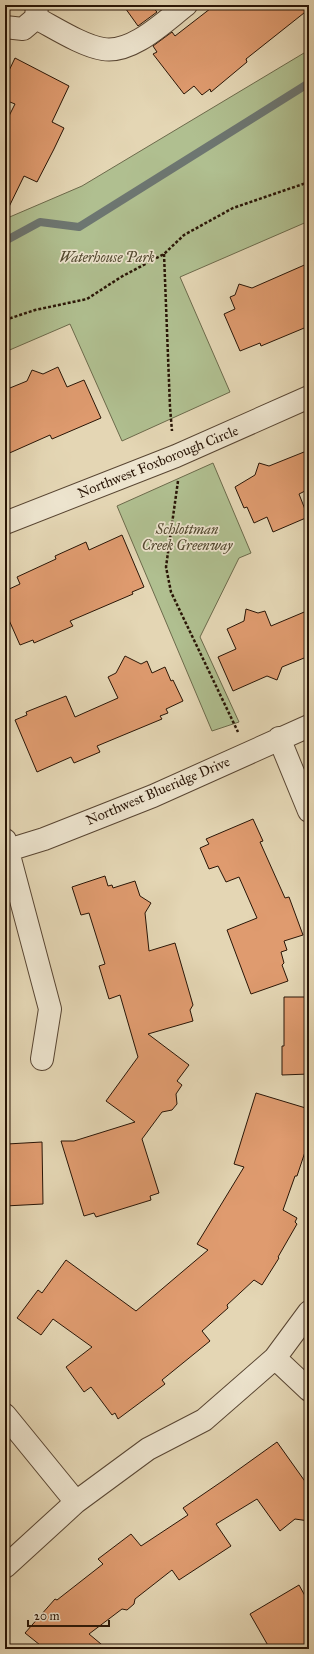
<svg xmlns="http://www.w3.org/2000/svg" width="314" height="1654" font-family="'IM FELL Great Primer',serif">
<rect width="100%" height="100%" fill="#e4d6b4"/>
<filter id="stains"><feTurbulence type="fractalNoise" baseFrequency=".005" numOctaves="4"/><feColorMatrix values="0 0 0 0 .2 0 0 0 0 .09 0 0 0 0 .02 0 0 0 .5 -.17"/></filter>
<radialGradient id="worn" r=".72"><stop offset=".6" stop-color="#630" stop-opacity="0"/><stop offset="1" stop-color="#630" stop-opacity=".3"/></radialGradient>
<path fill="#b0bf90" stroke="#6c6a4b" d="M 309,50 L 309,221 L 180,277 L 230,392 L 122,441 L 70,324 L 5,352 L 5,219 L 82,186 Z
M 213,463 L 251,553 L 239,558 L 200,637 L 239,722 L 212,731 L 117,506 Z"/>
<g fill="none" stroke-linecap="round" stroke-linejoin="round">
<path stroke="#6d7671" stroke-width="8" d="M 5,241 L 40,222 L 79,227 L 309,83"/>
</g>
<path fill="#df9b6f" stroke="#291506" d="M 123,5 L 151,5 L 157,12 L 138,26 Z
M 215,5 L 309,5 L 309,9 L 246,59 L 247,62 L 211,92 L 210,89 L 202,95 L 194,86 L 184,94 L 153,54 L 157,52 L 153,46 L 172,32 L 175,36 Z
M 15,58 L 69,86 L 52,122 L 64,128 L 54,149 L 37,182 L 24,176 L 5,215 L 5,124 L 15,104 L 5,100 L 5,79 Z
M 309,263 L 309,326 L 261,346 L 260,343 L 240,351 L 224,314 L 235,309 L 230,297 L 235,295 L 239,284 L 252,288 Z
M 58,367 L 67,387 L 84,380 L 101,418 L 52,439 L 50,435 L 5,455 L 5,390 L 27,381 L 32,370 L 43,374 Z
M 309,450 L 309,489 L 299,494 L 308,517 L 273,532 L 267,517 L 254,523 L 247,507 L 244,508 L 235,487 L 255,475 L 259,463 L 269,466 Z
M 122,535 L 144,587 L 132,592 L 133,594 L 70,621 L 73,626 L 34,643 L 33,640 L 20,645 L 5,611 L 5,591 L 20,584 L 17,577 L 56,559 L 55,556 L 86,542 L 89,550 Z
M 246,609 L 258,613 L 265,611 L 271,626 L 309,610 L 309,656 L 282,667 L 277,680 L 267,676 L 233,691 L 218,657 L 236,649 L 227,629 L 244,621 Z
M 125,656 L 141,664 L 147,661 L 152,673 L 165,667 L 171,681 L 173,680 L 183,701 L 166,709 L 168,713 L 160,716 L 162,719 L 97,746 L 100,752 L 74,763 L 71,757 L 37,772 L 15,720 L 27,715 L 26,712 L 66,696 L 75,717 L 118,698 L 108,677 L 116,673 Z
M 253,819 L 263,841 L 260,842 L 285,898 L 289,897 L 303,935 L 284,941 L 287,950 L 281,952 L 284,963 L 282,965 L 288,981 L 251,994 L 227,930 L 257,918 L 239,877 L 226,882 L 218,866 L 209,869 L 200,848 L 209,844 L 206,839 Z
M 105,876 L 108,886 L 112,885 L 113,888 L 135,881 L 140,896 L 151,903 L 145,913 L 149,951 L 175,943 L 193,1005 L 190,1010 L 193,1021 L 148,1034 L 189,1065 L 177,1081 L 182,1085 L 176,1094 L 177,1104 L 172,1110 L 162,1112 L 142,1139 L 159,1193 L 150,1196 L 151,1200 L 96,1217 L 94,1213 L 84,1216 L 61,1141 L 74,1141 L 135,1122 L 106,1101 L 138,1057 L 120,995 L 109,999 L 99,966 L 105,964 L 89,913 L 81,915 L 72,887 Z
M 284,997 L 309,997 L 309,1074 L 282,1075 L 282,1046 L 284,1046 Z
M 256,1093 L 309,1109 L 309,1140 L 297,1176 L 295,1176 L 283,1210 L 297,1218 L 295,1222 L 297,1224 L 278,1257 L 279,1258 L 262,1285 L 254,1280 L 227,1305 L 228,1308 L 202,1331 L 210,1341 L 162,1380 L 165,1384 L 118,1419 L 115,1413 L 112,1415 L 91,1387 L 84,1392 L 66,1367 L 92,1347 L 53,1319 L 41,1335 L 17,1318 L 38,1290 L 42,1293 L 66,1260 L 136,1311 L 208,1250 L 197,1244 L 244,1167 L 234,1164 Z
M 42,1142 L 43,1204 L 5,1206 L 5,1148 L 7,1148 L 7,1144 Z
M 277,1442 L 309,1487 L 309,1521 L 295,1519 L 280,1531 L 257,1499 L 216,1524 L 231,1546 L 179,1580 L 172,1570 L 135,1599 L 134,1604 L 127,1610 L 122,1609 L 89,1634 L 107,1649 L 45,1649 L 25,1633 L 55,1599 L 57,1600 L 103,1564 L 98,1559 L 131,1534 L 141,1546 L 188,1515 L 183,1508 L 224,1480 Z
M 299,1585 L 309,1603 L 309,1649 L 270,1649 L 250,1614 Z"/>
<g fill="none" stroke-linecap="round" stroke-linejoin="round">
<defs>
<path id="minor" d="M 36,18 C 55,28 83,46 103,49 C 132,54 165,21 186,5
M 5,27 L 23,29 L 36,18 L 37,5
M 5,523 L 176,456 L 309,397
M 279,738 L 309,811
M 5,840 L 50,1009 L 42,1059
M 5,851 L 44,839 L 153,796 L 309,726
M 275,1358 L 309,1390
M 5,1415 L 76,1502
M 5,1567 L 76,1502 L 148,1449 L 204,1420 L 275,1358 L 309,1312"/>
</defs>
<use href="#minor" stroke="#584532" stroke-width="24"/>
<path stroke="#291506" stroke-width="2.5" stroke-dasharray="3 2" stroke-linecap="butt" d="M 164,254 L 170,407 L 172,431
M 5,320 L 35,310 L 87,299 L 121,277 L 164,254 L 184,235 L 233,208 L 309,182
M 178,481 L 166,567 L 171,592 L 238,732"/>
<use href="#minor" stroke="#ede4ce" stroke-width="22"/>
</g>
<g text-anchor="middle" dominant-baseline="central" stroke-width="3.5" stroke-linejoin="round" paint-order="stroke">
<g font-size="14" font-style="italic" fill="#52482f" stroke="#ede4ce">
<text x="107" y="257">Waterhouse Park</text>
<text x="187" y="529">Schlottman<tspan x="187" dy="16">Creek Greenway</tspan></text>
</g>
<g font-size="14" fill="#291506" stroke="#ede4ce">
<text transform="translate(158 462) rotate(-22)">Northwest Foxborough Circle</text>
<text transform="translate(158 791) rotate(-23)">Northwest Blueridge Drive</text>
</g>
</g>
<rect width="314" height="1654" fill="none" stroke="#e4d6b4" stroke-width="20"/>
<rect x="6" y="6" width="302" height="1642" fill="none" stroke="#291506" stroke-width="2"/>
<rect x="10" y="10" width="294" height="1634" fill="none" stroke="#291506"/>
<path d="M28 1620v6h81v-6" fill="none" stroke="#291506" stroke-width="2"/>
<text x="34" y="1620" font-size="12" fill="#291506" stroke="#ede4ce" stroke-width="3" paint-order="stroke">20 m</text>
<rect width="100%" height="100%" filter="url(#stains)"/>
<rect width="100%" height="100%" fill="url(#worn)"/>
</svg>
